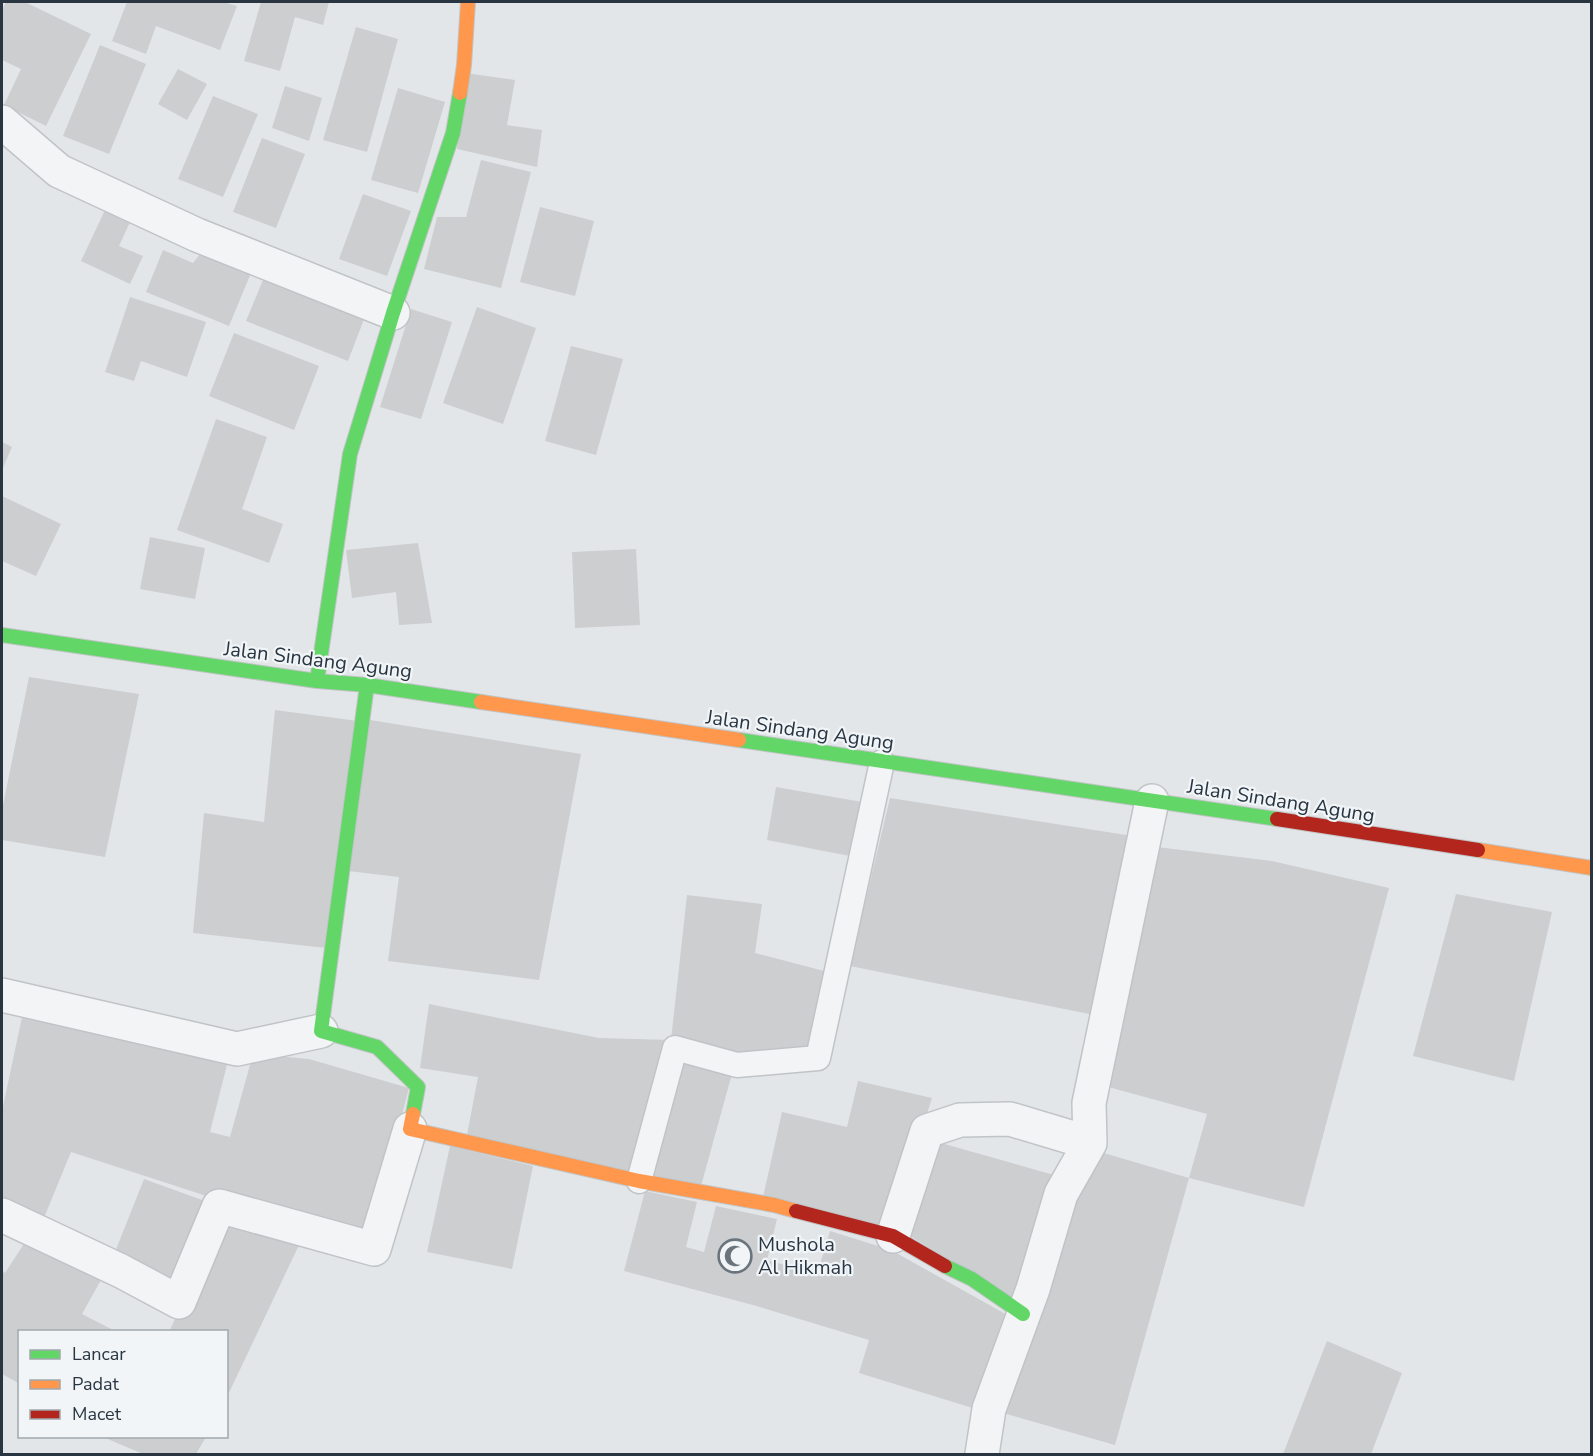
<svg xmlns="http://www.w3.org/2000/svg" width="1593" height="1456" font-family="'Nunito Sans',sans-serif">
<rect width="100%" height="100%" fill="#e3e6e8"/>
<path fill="#ccced0" d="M 6,2 L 25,2 L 91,34 L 46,126 L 4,105 L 21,69 L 2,60 L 2,10 Z
M 127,2 L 223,2 L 237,6 L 220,50 L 156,26 L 146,54 L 112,41 Z
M 261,2 L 329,2 L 323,25 L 295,17 L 280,71 L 244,61 Z
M 356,27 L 398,39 L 367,152 L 323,140 Z
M 100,45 L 146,64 L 109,154 L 63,136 Z
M 178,69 L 207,84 L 187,120 L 158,104 Z
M 465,73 L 515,80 L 507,125 L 542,130 L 537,167 L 457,149 Z
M 285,86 L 322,98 L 309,141 L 272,128 Z
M 398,88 L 445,102 L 418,193 L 371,180 Z
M 213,96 L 258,114 L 223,197 L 178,179 Z
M 262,138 L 305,154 L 276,228 L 233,212 Z
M 481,160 L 531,172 L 501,288 L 424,269 L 437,217 L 466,217 Z
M 363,194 L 411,211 L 387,276 L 339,259 Z
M 540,207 L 594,221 L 575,296 L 520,282 Z
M 106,208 L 131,220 L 119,246 L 143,256 L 130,284 L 81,261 Z
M 204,249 L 253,268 L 229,326 L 146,292 L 163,250 L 193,263 Z
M 265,275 L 366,314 L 348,361 L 246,321 Z
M 130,297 L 206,322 L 187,377 L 141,361 L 134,381 L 105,372 Z
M 477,307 L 536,328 L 503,424 L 443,403 Z
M 411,309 L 452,322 L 421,419 L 380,407 Z
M 234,333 L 319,366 L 294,430 L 209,396 Z
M 571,346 L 623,359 L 596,455 L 545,441 Z
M 216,419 L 267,437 L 242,509 L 283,524 L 269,563 L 177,530 Z
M 2,442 L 12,447 L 2,470 Z
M 2,496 L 61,524 L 36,576 L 2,561 Z
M 150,537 L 205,548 L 195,599 L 140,589 Z
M 418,543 L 432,623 L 399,625 L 396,592 L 352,598 L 346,550 Z
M 636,549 L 640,625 L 575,628 L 572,552 Z
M 29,677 L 139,694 L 105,857 L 2,840 L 2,810 Z
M 275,710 L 358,721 L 326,948 L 193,933 L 204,813 L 264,822 Z
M 370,720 L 581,754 L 539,980 L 388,961 L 399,877 L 348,871 Z
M 776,787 L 868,803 L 855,857 L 767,840 Z
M 890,798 L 1139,837 L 1094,1015 L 850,966 Z
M 1157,847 L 1272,861 L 1389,888 L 1304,1207 L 1189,1178 L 1115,1445 L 996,1411 L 1059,1228 L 1097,1151 L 1189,1178 L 1207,1114 L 1101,1085 Z
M 1456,894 L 1552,912 L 1514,1081 L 1413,1056 Z
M 687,895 L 762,904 L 755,953 L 828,972 L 811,1053 L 755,1056 L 671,1040 Z
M 429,1004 L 599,1038 L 671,1040 L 636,1175 L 467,1135 L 478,1077 L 420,1068 Z
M 24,1008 L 229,1057 L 210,1132 L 230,1137 L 253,1054 L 309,1059 L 409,1088 L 369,1242 L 265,1215 L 71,1152 L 41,1225 L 2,1207 L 2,1111 Z
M 679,1059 L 733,1070 L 701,1186 L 646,1174 Z
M 858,1081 L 932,1098 L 890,1228 L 763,1197 L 782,1112 L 847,1127 Z
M 934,1141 L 1061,1177 L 1018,1301 L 902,1231 Z
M 450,1146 L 533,1166 L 512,1269 L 427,1252 Z
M 144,1179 L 216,1205 L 178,1296 L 111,1262 Z
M 645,1191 L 697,1202 L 686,1247 L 704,1252 L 716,1206 L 777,1219 L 767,1260 L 817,1274 L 830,1231 L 891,1250 L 1009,1316 L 976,1409 L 859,1373 L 869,1340 L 753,1305 L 624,1271 Z
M 222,1217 L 299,1245 L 226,1399 L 226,1332 L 169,1332 Z
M 29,1236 L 106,1271 L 82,1314 L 117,1332 L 20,1332 L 20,1384 L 2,1374 L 2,1270 L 5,1273 Z
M 1327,1341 L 1402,1373 L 1371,1454 L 1283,1454 Z
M 103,1437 L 206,1437 L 196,1454 L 143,1454 Z"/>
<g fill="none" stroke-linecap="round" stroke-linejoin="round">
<defs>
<path id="lane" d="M 639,1181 L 675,1048 L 737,1065 L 818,1058 L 882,762"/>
<path id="street" d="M 2,122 L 59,171 L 197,235 L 393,313
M 2,995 L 237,1049 L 321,1031
M 2,1215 L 121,1271 L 179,1302 L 219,1206 L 374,1249 L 410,1129
M 893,1236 L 927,1131 L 960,1120 L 1010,1119 L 1090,1143
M 982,1454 L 989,1409 L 1033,1289 L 1061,1194 L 1090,1143 L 1089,1103 L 1152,801"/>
<path id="fast" d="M 2,635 L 317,681 L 367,685 L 481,702
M 317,681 L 350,454 L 393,313 L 453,133 L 460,93
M 367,685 L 321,1031 L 377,1047 L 418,1087 L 413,1114
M 739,740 L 1277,819
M 945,1266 L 972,1279 L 1023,1314"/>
<path id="slow" d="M 460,93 L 464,65 L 468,2
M 481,702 L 739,740
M 1478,850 L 1592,868
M 413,1114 L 410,1129 L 639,1181 L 774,1205 L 796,1211"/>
<path id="jam" d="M 1277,819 L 1478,850
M 796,1211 L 893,1236 L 945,1266"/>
</defs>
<use href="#lane" stroke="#c1c4c6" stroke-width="27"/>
<use href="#street" stroke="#c1c4c6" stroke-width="36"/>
<use href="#fast" stroke="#c1c4c6" stroke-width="16"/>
<use href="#slow" stroke="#c1c4c6" stroke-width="16"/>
<use href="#jam" stroke="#c1c4c6" stroke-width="16"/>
<use href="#lane" stroke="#f2f4f5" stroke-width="24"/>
<use href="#street" stroke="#f2f4f5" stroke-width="33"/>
<use href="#fast" stroke="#63d668" stroke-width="14"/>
<use href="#slow" stroke="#ff974d" stroke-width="14"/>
<use href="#jam" stroke="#b3261e" stroke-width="14"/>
</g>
<defs>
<symbol id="mosque-ring" viewBox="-11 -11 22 22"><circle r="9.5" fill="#f1f5f7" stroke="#6a747c" stroke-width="1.5"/><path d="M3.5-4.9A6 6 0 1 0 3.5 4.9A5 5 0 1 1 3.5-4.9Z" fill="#6a747c"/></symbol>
</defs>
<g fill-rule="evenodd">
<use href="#mosque-ring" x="716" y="1237" width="38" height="38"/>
</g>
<g text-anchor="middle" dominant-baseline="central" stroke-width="4.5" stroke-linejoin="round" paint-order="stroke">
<g font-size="20" fill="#293642" stroke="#f1f5f7">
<text transform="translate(318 660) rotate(7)">Jalan Sindang Agung</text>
<text transform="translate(800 730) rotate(8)">Jalan Sindang Agung</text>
<text transform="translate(1281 801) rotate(9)">Jalan Sindang Agung</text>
</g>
<g font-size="20" fill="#293642" stroke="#f1f5f7" text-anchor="start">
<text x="758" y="1244">Mushola<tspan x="758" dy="23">Al Hikmah</tspan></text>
</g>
</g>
<rect width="1593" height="1456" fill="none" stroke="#293642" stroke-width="6"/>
<rect x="18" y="1330" width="210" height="108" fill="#f1f5f7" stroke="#a1a9af" stroke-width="1.5"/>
<rect x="30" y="1350" width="30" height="9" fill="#63d668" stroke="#a1a9af" stroke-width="1.5"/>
<text x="72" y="1360" font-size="18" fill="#293642">Lancar</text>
<rect x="30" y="1380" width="30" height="9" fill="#ff974d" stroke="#a1a9af" stroke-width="1.5"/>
<text x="72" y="1390" font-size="18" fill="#293642">Padat</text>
<rect x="30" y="1410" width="30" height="9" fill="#b3261e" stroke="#a1a9af" stroke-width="1.5"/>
<text x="72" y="1420" font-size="18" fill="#293642">Macet</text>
</svg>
